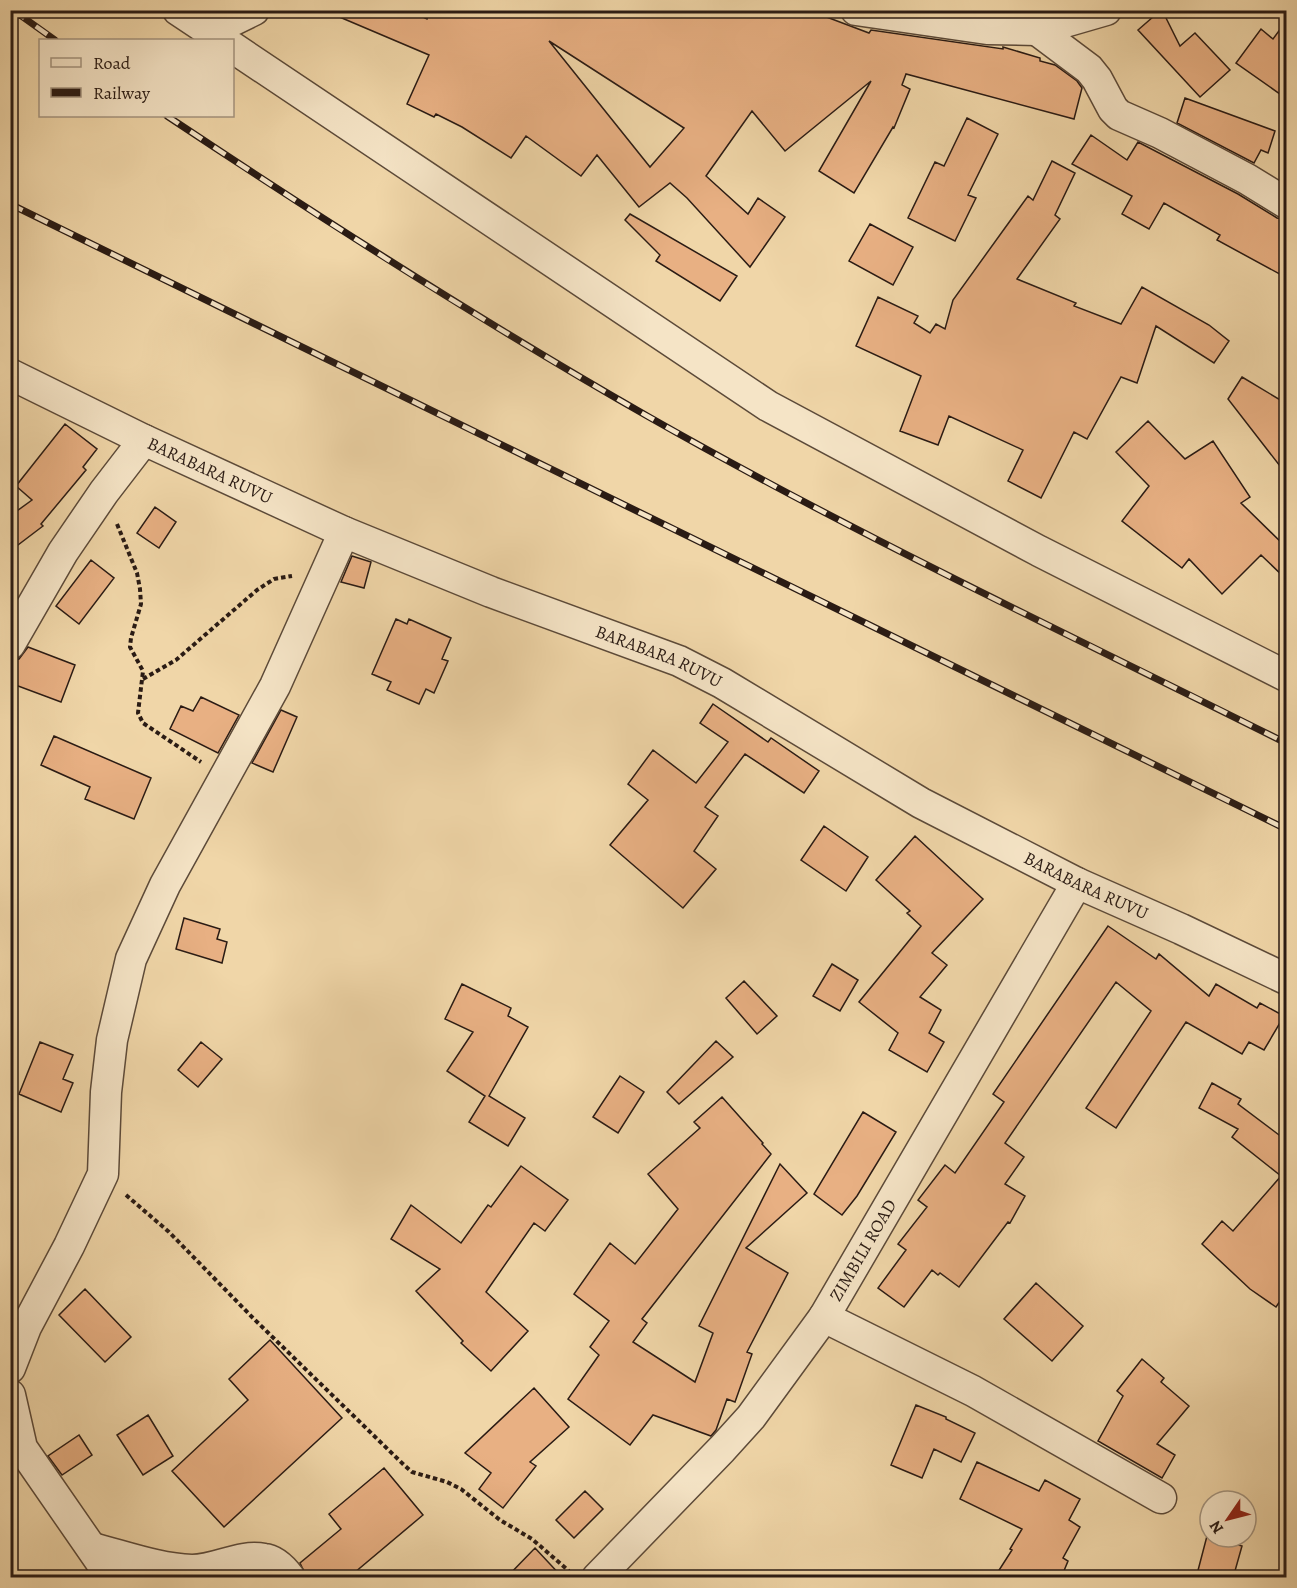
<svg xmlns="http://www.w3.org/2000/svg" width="1297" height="1588" font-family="Alegreya,serif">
<rect width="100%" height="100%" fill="#f0d6a8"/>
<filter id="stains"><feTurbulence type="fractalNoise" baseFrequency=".00333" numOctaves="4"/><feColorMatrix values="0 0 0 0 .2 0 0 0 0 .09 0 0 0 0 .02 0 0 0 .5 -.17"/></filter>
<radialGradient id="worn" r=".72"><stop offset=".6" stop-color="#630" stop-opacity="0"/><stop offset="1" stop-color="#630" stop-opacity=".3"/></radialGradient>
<path fill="#e8b083" stroke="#2a1b14" stroke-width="1.5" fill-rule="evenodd" d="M 323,10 L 408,10 L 427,19 L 430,10 L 808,10 L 869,33 L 871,30 L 1003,49 L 1003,47 L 1040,58 L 1040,61 L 1055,65 L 1077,81 L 1082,88 L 1074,119 L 906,74 L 902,85 L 910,89 L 894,128 L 893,127 L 854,193 L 819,171 L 871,81 L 785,151 L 752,111 L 706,176 L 748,214 L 758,198 L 785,217 L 750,267 L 687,198 L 670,183 L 639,207 L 597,155 L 581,176 L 526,136 L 511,158 L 462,127 L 436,114 L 434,117 L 407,104 L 429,55 ZM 549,41 L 684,128 L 650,167 Z
M 1161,10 L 1162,10 L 1180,46 L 1195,33 L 1230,70 L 1200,97 L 1138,30 Z
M 1287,20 L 1287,99 L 1236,63 L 1261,29 L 1273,39 Z
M 1185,98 L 1275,131 L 1268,153 L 1261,150 L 1254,163 L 1177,123 Z
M 967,118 L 998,134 L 968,195 L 976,198 L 955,241 L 908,218 L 935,162 L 944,166 Z
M 1091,135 L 1127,160 L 1138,142 L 1238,194 L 1277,218 L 1287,220 L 1287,278 L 1217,240 L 1220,235 L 1164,203 L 1149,229 L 1122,214 L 1132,196 L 1072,164 Z
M 1052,161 L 1075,173 L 1055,215 L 1060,219 L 1017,279 L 1076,303 L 1074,306 L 1121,324 L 1142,287 L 1209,325 L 1229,341 L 1214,363 L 1156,326 L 1137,383 L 1121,377 L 1087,439 L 1074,432 L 1041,498 L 1008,481 L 1023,450 L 949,416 L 938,445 L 900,431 L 921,376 L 856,346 L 878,297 L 918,316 L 914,323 L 930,333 L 936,324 L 945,329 L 953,300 L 1028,196 L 1033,200 Z
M 630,214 L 737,276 L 720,301 L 656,261 L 660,255 L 625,220 Z
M 870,224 L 913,247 L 893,285 L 849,261 Z
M 1242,377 L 1287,404 L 1287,475 L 1228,399 Z
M 1148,421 L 1185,459 L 1213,441 L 1250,497 L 1241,503 L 1287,548 L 1287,580 L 1261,555 L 1222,594 L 1189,559 L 1182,568 L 1122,521 L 1149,486 L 1116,452 Z
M 65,424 L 97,449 L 83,467 L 86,470 L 41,524 L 43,526 L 10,551 L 10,516 L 32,500 L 16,486 Z
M 155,507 L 176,522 L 159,548 L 137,533 Z
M 352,556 L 371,562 L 364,588 L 341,582 Z
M 91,560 L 114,578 L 79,624 L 56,606 Z
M 396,619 L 407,624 L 409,619 L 451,638 L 442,659 L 448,661 L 434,693 L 426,689 L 419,704 L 387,690 L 391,682 L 372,674 Z
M 28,647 L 75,665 L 61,702 L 10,683 L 11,661 L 19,659 Z
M 201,697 L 239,715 L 218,753 L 170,729 L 181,706 L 193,711 Z
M 713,704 L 768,742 L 771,738 L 819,771 L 804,793 L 745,754 L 705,807 L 718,816 L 694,851 L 716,869 L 683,908 L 610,845 L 648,800 L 628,784 L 653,750 L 696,783 L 728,742 L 700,723 Z
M 281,710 L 297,717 L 273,772 L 252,763 Z
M 54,736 L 151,778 L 134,819 L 85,799 L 90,787 L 41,765 Z
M 824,826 L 868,857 L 846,891 L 801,860 Z
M 915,836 L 983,899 L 932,953 L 947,965 L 920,997 L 941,1010 L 929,1033 L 944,1042 L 927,1072 L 889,1050 L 898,1033 L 859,1002 L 921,926 L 907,913 L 910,911 L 876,880 Z
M 184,918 L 220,929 L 217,939 L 227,942 L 222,963 L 176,949 Z
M 1108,926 L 1156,959 L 1159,954 L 1209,996 L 1216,984 L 1257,1008 L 1260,1003 L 1284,1016 L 1264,1050 L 1249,1042 L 1242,1054 L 1186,1022 L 1116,1128 L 1086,1108 L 1151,1011 L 1116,982 L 1005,1143 L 1024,1157 L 1005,1184 L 1025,1196 L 1010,1223 L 1008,1222 L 959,1287 L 940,1273 L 938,1275 L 932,1270 L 904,1307 L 878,1288 L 906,1250 L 898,1244 L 927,1207 L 918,1200 L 945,1165 L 955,1173 L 1004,1102 L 993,1094 Z
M 832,964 L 858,980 L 840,1011 L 813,996 Z
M 744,981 L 777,1016 L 757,1034 L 726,998 Z
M 462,984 L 511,1008 L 508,1016 L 528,1027 L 489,1096 L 525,1118 L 508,1146 L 469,1122 L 485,1096 L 447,1071 L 473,1032 L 445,1019 Z
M 716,1041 L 733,1057 L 679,1104 L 667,1092 Z
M 40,1042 L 73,1055 L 63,1079 L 73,1083 L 61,1112 L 19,1094 Z
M 201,1042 L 222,1059 L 198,1087 L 178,1070 Z
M 620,1076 L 644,1092 L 618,1133 L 593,1117 Z
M 1212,1083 L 1241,1099 L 1238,1104 L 1287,1141 L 1287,1291 L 1276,1307 L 1250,1289 L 1202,1244 L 1222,1221 L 1233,1231 L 1281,1176 L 1232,1137 L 1238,1129 L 1199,1108 Z
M 722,1097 L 763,1143 L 762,1144 L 771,1154 L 642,1319 L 647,1323 L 633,1342 L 695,1382 L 713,1333 L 699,1326 L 780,1164 L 807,1193 L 746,1248 L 788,1273 L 747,1352 L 752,1354 L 735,1402 L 727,1399 L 716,1430 L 711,1436 L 653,1415 L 630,1445 L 568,1399 L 599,1355 L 590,1347 L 609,1321 L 574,1294 L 610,1243 L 635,1264 L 678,1209 L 648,1174 L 700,1128 L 694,1122 Z
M 863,1112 L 896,1132 L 857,1196 L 842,1215 L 814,1194 Z
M 521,1166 L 568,1200 L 545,1231 L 534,1223 L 486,1292 L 528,1331 L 491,1371 L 461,1343 L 463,1341 L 416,1291 L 440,1269 L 391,1239 L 411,1205 L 461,1243 L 488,1205 L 491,1207 Z
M 1036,1283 L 1083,1326 L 1052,1361 L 1004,1319 Z
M 85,1289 L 131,1337 L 105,1362 L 59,1315 Z
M 270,1340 L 342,1418 L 224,1527 L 172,1471 L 248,1400 L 229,1379 Z
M 1142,1359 L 1164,1378 L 1161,1382 L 1189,1406 L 1157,1444 L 1175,1455 L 1162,1478 L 1098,1441 L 1123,1396 L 1117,1391 Z
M 534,1388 L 569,1427 L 530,1462 L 536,1466 L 503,1508 L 479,1489 L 491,1473 L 465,1453 Z
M 916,1405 L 946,1417 L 946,1419 L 975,1433 L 961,1462 L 934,1449 L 922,1478 L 891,1465 Z
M 148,1415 L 173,1456 L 143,1475 L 117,1435 Z
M 79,1435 L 92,1455 L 62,1475 L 48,1456 Z
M 977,1462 L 1039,1491 L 1045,1480 L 1080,1499 L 1069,1520 L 1080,1527 L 1063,1558 L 1068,1561 L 1061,1578 L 994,1578 L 1012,1550 L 1010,1549 L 1022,1529 L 960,1499 Z
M 384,1468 L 423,1515 L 348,1578 L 307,1578 L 300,1563 L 341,1529 L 329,1514 Z
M 585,1491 L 603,1509 L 574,1538 L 556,1520 Z
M 1207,1536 L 1242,1546 L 1233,1578 L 1196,1578 Z
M 535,1548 L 563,1578 L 506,1578 Z"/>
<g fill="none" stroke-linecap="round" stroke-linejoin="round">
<defs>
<g id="street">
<path d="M 178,10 L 223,40"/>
<path d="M 856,10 L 987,29 L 1037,30 L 1106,10"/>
<path d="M 1037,30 L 1089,69 L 1097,79 L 1113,109 L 1119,115 L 1160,133 L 1247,179 L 1286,203"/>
<path d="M 209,32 L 254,10"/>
<path d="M 232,47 L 768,406 L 1039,551 L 1286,676"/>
<path id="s1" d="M 10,374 L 144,440 L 344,532 L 491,592 L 679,661 L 722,683 L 921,803 L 1077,883 L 1181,929 L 1286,979"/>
<path d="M 10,644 L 63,552 L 104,492 L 144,440"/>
<path d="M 824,1317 L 973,1391 L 1161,1498"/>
<path d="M 10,1368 L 26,1327 L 69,1246 L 103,1174 L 106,1092 L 112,1040 L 131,959 L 165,885 L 275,686 L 344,532"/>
<path d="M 10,1395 L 22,1448 L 112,1578"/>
<path d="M 92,1548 C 124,1556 159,1569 192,1570 C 217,1570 240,1554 264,1559 C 275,1560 284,1570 290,1578"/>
<path id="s2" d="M 597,1578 L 722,1449 L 751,1417 L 824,1317 L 1077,883"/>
</g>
</defs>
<use href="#street" stroke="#5c4a39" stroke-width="33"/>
<path stroke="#2a1b14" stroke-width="4" stroke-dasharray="4.5 3" stroke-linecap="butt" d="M 117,524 L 137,573 L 140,589 L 141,604 L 131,638 L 130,647 L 143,671 L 138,713 L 143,723 L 201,762
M 143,679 L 176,660 L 257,590 L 274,579 L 292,576
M 126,1195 L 169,1232 L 253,1318 L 404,1465 L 412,1472 L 447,1482 L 461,1489 L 500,1520 L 532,1539 L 569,1571"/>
<use href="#street" stroke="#f5e4c6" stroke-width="30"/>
<defs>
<path id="rail" d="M 13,10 L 55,40
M 167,116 C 325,221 484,323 649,417 C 856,535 1073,636 1286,743
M 10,204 L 1286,829"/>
</defs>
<use href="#rail" stroke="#2a1b14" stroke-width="7"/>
<use href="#rail" stroke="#f5e4c6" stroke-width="4.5" stroke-dasharray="14" stroke-linecap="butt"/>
</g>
<g text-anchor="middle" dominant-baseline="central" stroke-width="5" stroke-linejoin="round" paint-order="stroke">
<g font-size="18" fill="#2a1b14" stroke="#f5e4c6">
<text stroke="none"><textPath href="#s1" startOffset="222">BARABARA RUVU</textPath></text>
<text stroke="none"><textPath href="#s1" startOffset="708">BARABARA RUVU</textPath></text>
<text stroke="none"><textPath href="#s1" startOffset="1194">BARABARA RUVU</textPath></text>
<text stroke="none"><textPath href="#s2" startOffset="424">ZIMBILI ROAD</textPath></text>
</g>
</g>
<rect width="1297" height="1588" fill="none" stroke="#f0d6a8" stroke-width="36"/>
<rect x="12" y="12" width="1273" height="1564" fill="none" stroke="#2a1b14" stroke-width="3"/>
<rect x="18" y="18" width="1261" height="1552" fill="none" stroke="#2a1b14" stroke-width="1.5"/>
<rect x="39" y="39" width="195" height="78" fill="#f5e4c6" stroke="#a4947f" stroke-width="1.5"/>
<rect x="51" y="58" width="30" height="9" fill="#f5e4c6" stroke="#a4947f" stroke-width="1.5"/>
<text x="93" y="69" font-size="18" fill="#2a1b14">Road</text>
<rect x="51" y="88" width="30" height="9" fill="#2a1b14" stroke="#a4947f" stroke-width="1.5"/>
<text x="93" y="99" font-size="18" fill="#2a1b14">Railway</text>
<g transform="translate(1228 1519) rotate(235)"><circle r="28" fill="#f5e4c6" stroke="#a4947f" stroke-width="1.5"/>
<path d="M0-4.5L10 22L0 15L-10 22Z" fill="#8f2418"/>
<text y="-9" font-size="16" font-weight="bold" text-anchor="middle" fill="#2a1b14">N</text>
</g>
<rect width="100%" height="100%" filter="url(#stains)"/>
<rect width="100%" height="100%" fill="url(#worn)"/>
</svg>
